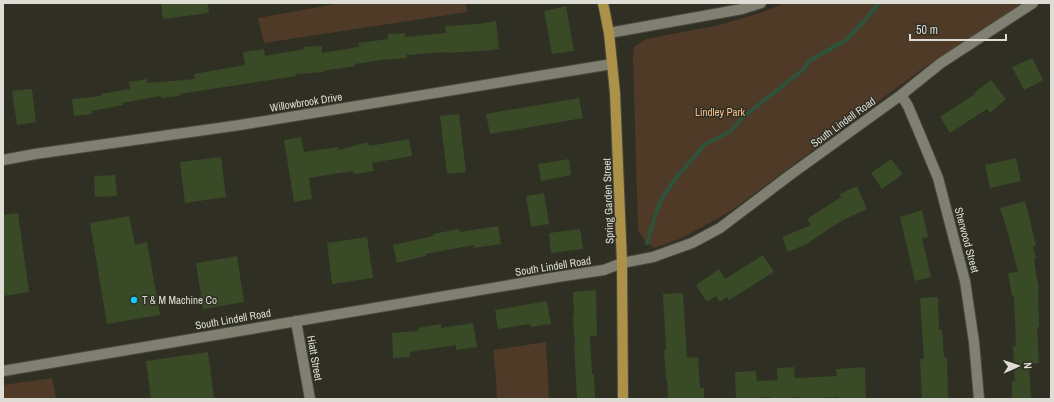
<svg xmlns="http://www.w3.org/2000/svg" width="1054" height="402" font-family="'Archivo Narrow',sans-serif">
<rect width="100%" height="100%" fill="#2f2f24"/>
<path fill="#4f3a28" d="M 342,3 L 466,3 L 467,12 L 264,43 L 258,18 Z
M 785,3 L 1023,3 L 922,69 L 731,211 L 682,238 L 654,248 C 645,242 643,239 638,230 L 633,57 L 634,47 L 646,39 L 719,25 L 760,13 Z
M 546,342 L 549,399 L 497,399 L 496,378 L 493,350 Z
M 52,378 L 56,399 L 3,399 L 3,385 Z"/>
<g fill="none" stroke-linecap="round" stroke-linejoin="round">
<path stroke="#2e533a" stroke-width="4" d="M 647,243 L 657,210 L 663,196 L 677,177 L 704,145 L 731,131 L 742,118 L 805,68 L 809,61 L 846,40 L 865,20 L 879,3"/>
</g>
<path fill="#394a27" d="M 161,3 L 208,3 L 209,13 L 163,19 Z
M 566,6 L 574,51 L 552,54 L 544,11 Z
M 496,21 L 499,49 L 482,51 L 447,53 L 447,52 L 406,55 L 407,58 L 381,60 L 355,64 L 355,66 L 323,71 L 324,72 L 296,74 L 296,76 L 179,94 L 180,96 L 161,98 L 161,96 L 122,103 L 123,105 L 92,111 L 92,114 L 74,116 L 72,99 L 101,96 L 101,94 L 130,89 L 129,82 L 147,79 L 147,83 L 195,79 L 194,74 L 245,65 L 243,52 L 264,49 L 265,56 L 304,49 L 304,47 L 322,46 L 322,53 L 359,47 L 359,43 L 388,39 L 388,34 L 405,33 L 405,37 L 446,33 L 445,26 L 478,24 Z
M 1032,58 L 1043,80 L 1024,90 L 1012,67 Z
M 991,80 L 1006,99 L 990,113 L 987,109 L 950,133 L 940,117 L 975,94 L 974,93 Z
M 32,89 L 36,122 L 17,125 L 12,91 Z
M 579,98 L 583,118 L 490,134 L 486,114 Z
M 459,114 L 466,172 L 447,174 L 440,116 Z
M 301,137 L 304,152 L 338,147 L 339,150 L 368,142 L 369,146 L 409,139 L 412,156 L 372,163 L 374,171 L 354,174 L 353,171 L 309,178 L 312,199 L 294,202 L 284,140 Z
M 221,157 L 226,197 L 185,203 L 180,162 Z
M 1016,158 L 1021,181 L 990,188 L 985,165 Z
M 569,159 L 571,175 L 541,181 L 538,164 Z
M 891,159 L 903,174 L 882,189 L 871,173 Z
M 115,175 L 117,196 L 95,197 L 94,176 Z
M 857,186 L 867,209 L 843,220 L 809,242 L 809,243 L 788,252 L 782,237 L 811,225 L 807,219 L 841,197 L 840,194 Z
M 544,193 L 549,224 L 531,227 L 526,196 Z
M 1025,201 L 1030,220 L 1036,246 L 1033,246 L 1036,258 L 1034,259 L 1039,292 L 1038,292 L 1039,327 L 1037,327 L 1039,363 L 1029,364 L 1031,399 L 1012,399 L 1012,381 L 1015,381 L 1013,346 L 1016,346 L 1014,296 L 1012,296 L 1008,273 L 1018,272 L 1008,233 L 1000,208 Z
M 922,210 L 928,237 L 922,238 L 931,277 L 915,281 L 900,217 Z
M 18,213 L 29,292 L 3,296 L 3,215 Z
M 129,216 L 135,245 L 147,242 L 160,315 L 107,324 L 90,223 Z
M 498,226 L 501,244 L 474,248 L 474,245 L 425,254 L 426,256 L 397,263 L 393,245 L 433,236 L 433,234 L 459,229 L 460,232 Z
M 580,229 L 583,249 L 551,253 L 549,233 Z
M 367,237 L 373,278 L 332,284 L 327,243 Z
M 763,255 L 774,272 L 729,300 L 727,297 L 720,302 L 716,296 L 707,302 L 696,285 L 719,269 L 725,279 Z
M 237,256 L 244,302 L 203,309 L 196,263 Z
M 596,290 L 597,336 L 590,336 L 592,374 L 594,374 L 595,398 L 577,399 L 574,346 L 575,346 L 573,316 L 574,316 L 573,292 Z
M 683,293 L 687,358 L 698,357 L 700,388 L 704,388 L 704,399 L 668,399 L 667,379 L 666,379 L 664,350 L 666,350 L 663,294 Z
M 938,297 L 939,330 L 942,330 L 944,357 L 947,357 L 948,399 L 922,399 L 920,359 L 924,358 L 920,298 Z
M 547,301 L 551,324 L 531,327 L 530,324 L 498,329 L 495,310 Z
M 473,323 L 477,347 L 456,350 L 456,345 L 410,352 L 410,357 L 393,358 L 392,333 L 419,331 L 418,328 L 441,324 L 441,328 Z
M 208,352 L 214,399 L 151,399 L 146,361 Z
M 794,367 L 795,378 L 837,376 L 836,369 L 865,367 L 866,398 L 838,399 L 838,397 L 801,399 L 801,397 L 770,399 L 770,397 L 736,399 L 735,372 L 756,371 L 757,381 L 778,380 L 777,368 Z"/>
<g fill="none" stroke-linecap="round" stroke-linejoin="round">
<defs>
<path id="minor" d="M 609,33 L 742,9 L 761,3
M 901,95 L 908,106 L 919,132 L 938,178 L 965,281 L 974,342 L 979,399
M 3,160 L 35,154 L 240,125 L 612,64
M 296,321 L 310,399
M 3,371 L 557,277 L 604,270 L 622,263 L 653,257 L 692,243 L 720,228 L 790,175 L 901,95 L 941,63 L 1033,3"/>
<path id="major" d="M 603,3 L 609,33 L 615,93 L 622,263 L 623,399"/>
</defs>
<use href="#minor" stroke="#4b4a41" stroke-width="12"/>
<use href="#major" stroke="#4b4a41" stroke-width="12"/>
<use href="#minor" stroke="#7f7f72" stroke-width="10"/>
<use href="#major" stroke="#ae9149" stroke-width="10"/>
</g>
<circle fill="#0fcafa" stroke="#2f2f24" stroke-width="1.5" cx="134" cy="300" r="4"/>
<g text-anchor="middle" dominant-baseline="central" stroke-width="3" stroke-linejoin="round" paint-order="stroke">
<g font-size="11" fill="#ddddd6" stroke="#2f2f24">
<text transform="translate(306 102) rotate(-9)">Willowbrook Drive</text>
<text transform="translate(843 122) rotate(-36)">South Lindell Road</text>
<text transform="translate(608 201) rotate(-92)">Spring Garden Street</text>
<text transform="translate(967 240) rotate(75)">Sherwood Street</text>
<text transform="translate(553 266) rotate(-9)">South Lindell Road</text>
<text transform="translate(233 319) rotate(-10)">South Lindell Road</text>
<text transform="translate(315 358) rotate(80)">Hiatt Street</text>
</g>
<g font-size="11" fill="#f7be8f" stroke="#2f2f24">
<text x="720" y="112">Lindley Park</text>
</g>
<g font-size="11" fill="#ddddd6" stroke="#2f2f24" text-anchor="start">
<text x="142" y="300">T &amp; M Machine Co</text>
</g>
</g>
<rect width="1054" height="402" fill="none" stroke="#ddddd6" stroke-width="8"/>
<g transform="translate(1018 366) rotate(87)" stroke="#2f2f24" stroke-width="3" paint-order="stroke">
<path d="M0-3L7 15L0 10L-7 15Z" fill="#ddddd6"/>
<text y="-6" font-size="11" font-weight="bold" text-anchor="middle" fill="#ddddd6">N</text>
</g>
<path d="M910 34v6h96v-6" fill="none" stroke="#ddddd6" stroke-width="2"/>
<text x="916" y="34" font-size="12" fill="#ddddd6" stroke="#2f2f24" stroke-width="3" paint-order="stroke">50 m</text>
</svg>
